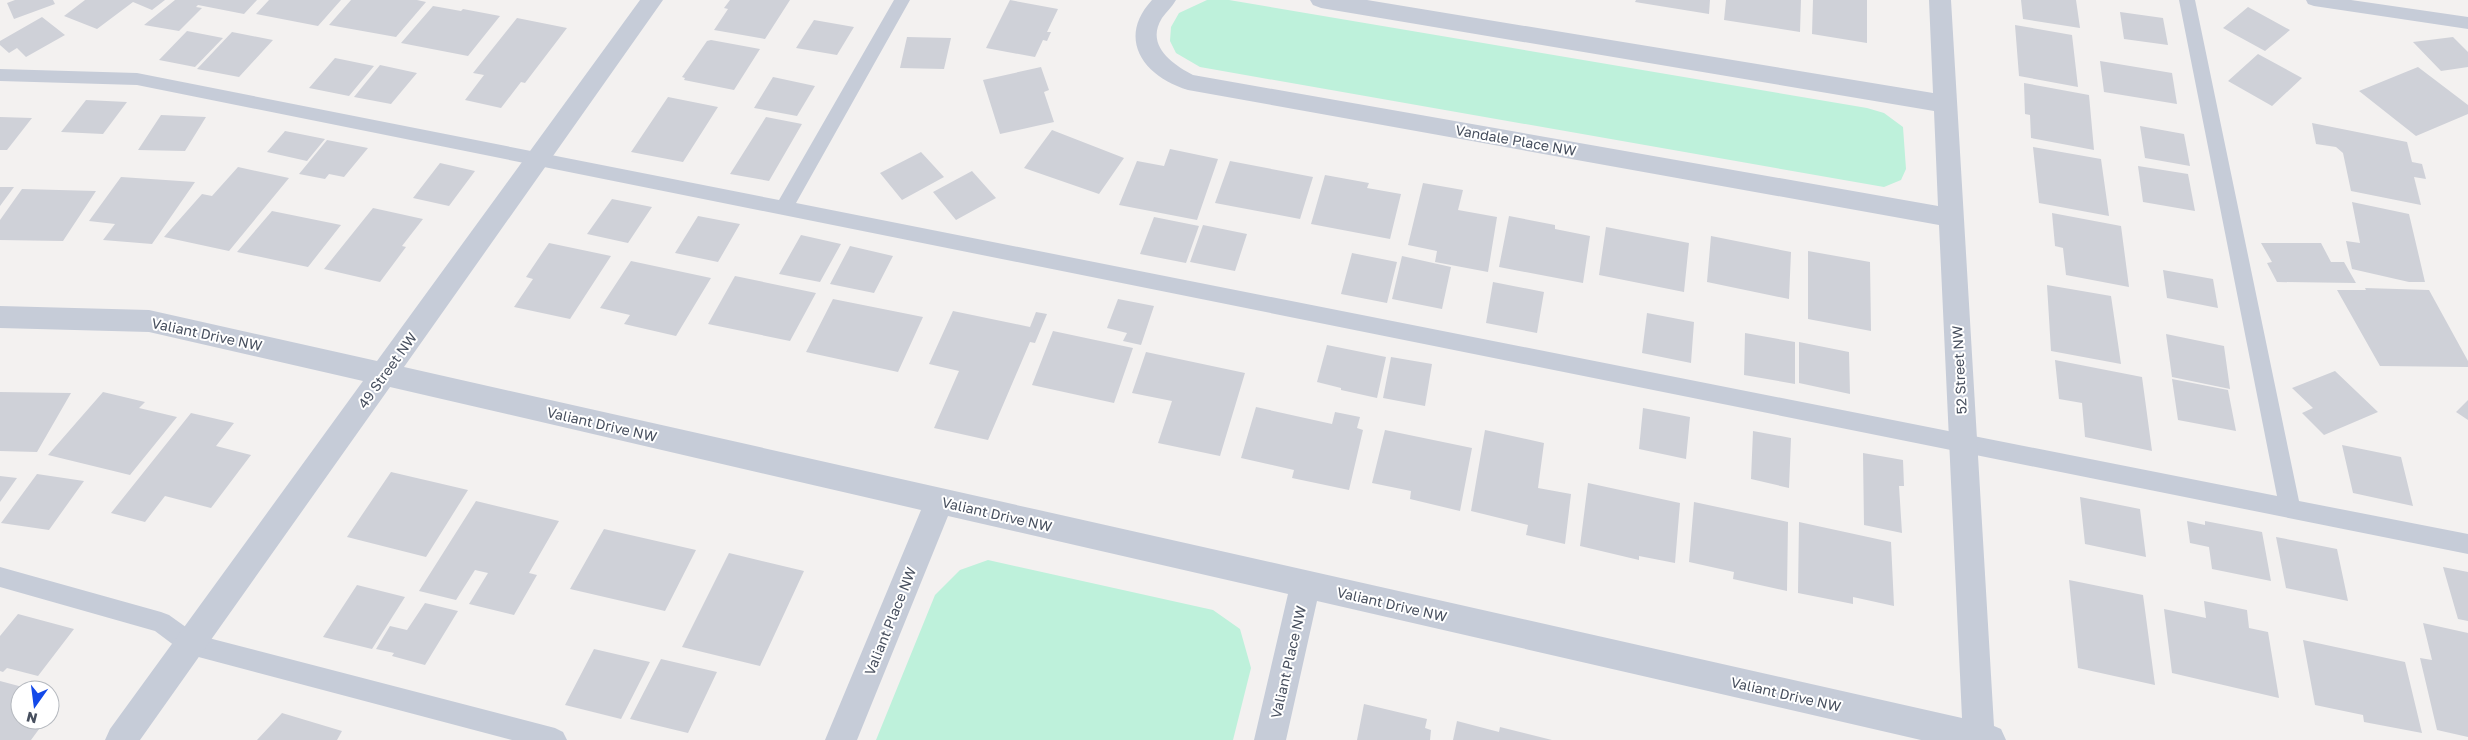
<svg xmlns="http://www.w3.org/2000/svg" width="2468" height="740" font-family="'Golos Text',sans-serif">
<rect width="100%" height="100%" fill="#f3f1f0"/>
<path fill="#bef1db" d="M 1207,0 L 1229,0 L 1867,108 L 1884,113 L 1903,127 L 1906,169 L 1901,180 L 1884,187 L 1200,67 L 1176,53 L 1170,41 L 1171,27 L 1179,13 Z
M 988,560 L 1213,610 L 1240,629 L 1251,668 L 1233,740 L 876,740 L 935,595 L 960,570 Z"/>
<path fill="#cfd1d8" d="M 15,0 L 53,0 L 55,4 L 14,19 L 7,3 Z
M 85,0 L 165,0 L 152,10 L 133,2 L 97,29 L 64,16 Z
M 175,0 L 257,0 L 244,14 L 198,5 L 196,7 L 202,8 L 179,31 L 144,25 Z
M 269,0 L 341,0 L 318,26 L 256,14 Z
M 351,0 L 417,0 L 426,2 L 396,37 L 329,25 Z
M 730,0 L 790,0 L 765,39 L 714,30 L 728,9 L 724,8 Z
M 1010,0 L 1058,9 L 1047,32 L 1051,32 L 1047,41 L 1043,40 L 1035,57 L 986,48 Z
M 1636,0 L 1710,0 L 1709,14 L 1635,2 Z
M 1726,0 L 1801,0 L 1800,32 L 1724,20 Z
M 1813,0 L 1867,0 L 1867,43 L 1812,34 Z
M 2021,0 L 2076,0 L 2080,28 L 2023,19 Z
M 433,6 L 461,11 L 463,9 L 500,16 L 468,56 L 401,43 Z
M 2248,7 L 2290,30 L 2265,51 L 2223,28 Z
M 2120,12 L 2163,18 L 2168,45 L 2124,39 Z
M 42,17 L 65,35 L 26,57 L 17,48 L 9,53 L 0,45 L 0,41 Z
M 517,18 L 567,28 L 525,83 L 521,82 L 501,108 L 465,100 L 484,75 L 473,73 Z
M 814,20 L 854,27 L 837,55 L 796,48 Z
M 2015,25 L 2072,35 L 2078,87 L 2019,76 Z
M 187,31 L 223,38 L 195,67 L 159,60 Z
M 232,32 L 273,40 L 239,77 L 197,69 Z
M 907,37 L 951,38 L 944,69 L 900,68 Z
M 2453,37 L 2468,52 L 2468,67 L 2441,71 L 2413,42 Z
M 711,40 L 760,49 L 734,90 L 684,80 L 685,78 L 682,77 L 707,41 Z
M 2258,54 L 2302,78 L 2272,106 L 2228,81 Z
M 335,58 L 374,66 L 349,96 L 309,88 Z
M 2100,61 L 2172,73 L 2177,104 L 2104,92 Z
M 380,65 L 417,73 L 391,104 L 354,97 Z
M 1041,67 L 1049,90 L 1044,92 L 1054,122 L 1000,134 L 983,80 Z
M 2418,67 L 2468,105 L 2468,114 L 2416,136 L 2359,91 Z
M 773,77 L 815,86 L 797,116 L 754,108 Z
M 2024,83 L 2089,95 L 2094,150 L 2031,138 L 2030,115 L 2025,114 Z
M 668,97 L 718,107 L 683,162 L 631,152 Z
M 86,100 L 127,102 L 103,134 L 61,132 Z
M 161,115 L 206,117 L 185,151 L 138,150 Z
M 0,117 L 32,118 L 7,150 L 0,150 Z
M 766,117 L 802,124 L 769,181 L 730,174 Z
M 2312,123 L 2407,142 L 2412,162 L 2422,164 L 2426,179 L 2414,177 L 2421,205 L 2351,191 L 2343,153 L 2336,147 L 2316,144 Z
M 2140,126 L 2184,134 L 2190,166 L 2145,158 Z
M 1052,130 L 1124,158 L 1099,194 L 1024,168 Z
M 285,131 L 325,139 L 307,161 L 267,152 Z
M 327,140 L 368,148 L 344,177 L 329,174 L 325,179 L 299,174 Z
M 2033,147 L 2101,159 L 2109,216 L 2039,203 Z
M 1170,149 L 1218,159 L 1197,220 L 1119,205 L 1137,161 L 1164,166 Z
M 921,152 L 944,177 L 902,200 L 880,173 Z
M 1230,161 L 1313,177 L 1300,219 L 1215,203 Z
M 440,163 L 475,171 L 449,206 L 413,198 Z
M 2138,166 L 2188,174 L 2195,211 L 2143,202 Z
M 238,167 L 289,178 L 229,251 L 164,237 L 202,194 L 212,196 Z
M 972,171 L 996,198 L 956,220 L 933,192 Z
M 1325,175 L 1369,183 L 1367,188 L 1401,194 L 1390,239 L 1311,224 Z
M 121,177 L 195,182 L 152,244 L 103,240 L 115,224 L 89,221 Z
M 1423,183 L 1463,190 L 1458,210 L 1497,217 L 1488,272 L 1435,262 L 1437,251 L 1408,245 Z
M 0,187 L 14,187 L 0,206 Z
M 22,189 L 96,191 L 63,241 L 0,240 L 0,220 Z
M 612,199 L 652,207 L 628,243 L 587,234 Z
M 2352,202 L 2409,214 L 2425,282 L 2409,282 L 2352,269 L 2346,241 L 2360,243 Z
M 373,208 L 423,219 L 402,246 L 406,247 L 380,282 L 324,269 Z
M 272,211 L 341,225 L 308,267 L 237,252 Z
M 2052,213 L 2121,226 L 2129,287 L 2066,275 L 2063,248 L 2055,246 Z
M 698,216 L 740,224 L 718,262 L 675,253 Z
M 1509,216 L 1555,225 L 1555,229 L 1590,236 L 1583,283 L 1499,267 Z
M 1154,217 L 1199,226 L 1186,263 L 1140,254 Z
M 1203,225 L 1247,234 L 1235,271 L 1190,262 Z
M 1606,227 L 1689,243 L 1684,292 L 1599,275 Z
M 801,235 L 841,244 L 820,282 L 779,274 Z
M 1711,236 L 1791,252 L 1789,299 L 1707,282 Z
M 549,243 L 611,256 L 570,319 L 514,307 L 533,279 L 526,277 Z
M 2261,243 L 2321,243 L 2331,262 L 2344,262 L 2356,283 L 2277,282 L 2267,263 L 2272,262 Z
M 850,246 L 893,256 L 874,293 L 830,284 Z
M 1808,251 L 1870,262 L 1871,331 L 1808,319 Z
M 1352,253 L 1397,262 L 1387,303 L 1341,294 Z
M 1402,256 L 1451,267 L 1442,309 L 1392,299 Z
M 631,261 L 711,278 L 676,336 L 624,324 L 630,315 L 600,308 Z
M 2163,270 L 2213,279 L 2218,308 L 2167,298 Z
M 735,276 L 816,293 L 790,341 L 708,324 Z
M 1493,282 L 1544,292 L 1537,333 L 1486,323 Z
M 2047,285 L 2111,296 L 2121,364 L 2051,351 Z
M 2365,288 L 2429,290 L 2468,361 L 2468,367 L 2380,366 L 2337,290 L 2366,290 Z
M 833,299 L 923,317 L 898,372 L 806,352 Z
M 1118,299 L 1154,306 L 1141,345 L 1123,341 L 1127,333 L 1107,328 Z
M 953,311 L 1030,327 L 1036,312 L 1047,314 L 1035,343 L 1030,342 L 988,440 L 934,428 L 959,371 L 929,364 Z
M 1647,313 L 1694,322 L 1691,363 L 1642,353 Z
M 1053,331 L 1133,348 L 1114,403 L 1032,385 Z
M 1745,333 L 1795,342 L 1795,384 L 1744,375 Z
M 2166,334 L 2224,346 L 2230,389 L 2172,377 Z
M 1799,342 L 1849,352 L 1850,394 L 1799,383 Z
M 1327,345 L 1386,357 L 1377,398 L 1341,390 L 1341,388 L 1317,382 Z
M 1146,352 L 1245,373 L 1220,456 L 1158,443 L 1172,401 L 1132,393 Z
M 1391,357 L 1432,364 L 1425,406 L 1383,398 Z
M 2055,360 L 2142,377 L 2152,451 L 2085,437 L 2082,403 L 2059,399 Z
M 2335,371 L 2378,412 L 2324,435 L 2302,413 L 2313,408 L 2292,388 Z
M 2172,379 L 2228,390 L 2236,431 L 2178,420 Z
M 0,392 L 71,393 L 37,452 L 0,451 Z
M 103,392 L 145,402 L 139,408 L 177,417 L 130,475 L 48,455 Z
M 2468,400 L 2468,420 L 2456,412 Z
M 1256,407 L 1332,424 L 1335,412 L 1360,417 L 1357,428 L 1363,430 L 1349,490 L 1292,478 L 1294,470 L 1241,458 Z
M 1643,408 L 1690,417 L 1686,459 L 1639,449 Z
M 191,413 L 234,423 L 216,446 L 251,455 L 211,508 L 165,496 L 145,522 L 111,513 Z
M 1385,430 L 1472,448 L 1460,511 L 1410,499 L 1411,491 L 1372,483 Z
M 1485,430 L 1544,443 L 1538,488 L 1571,494 L 1565,544 L 1526,535 L 1528,525 L 1471,511 Z
M 1753,431 L 1791,438 L 1789,488 L 1751,479 Z
M 2342,445 L 2401,457 L 2413,506 L 2353,493 Z
M 1863,453 L 1903,460 L 1904,486 L 1899,486 L 1902,533 L 1864,525 Z
M 391,472 L 468,490 L 426,557 L 347,537 Z
M 37,474 L 84,481 L 49,530 L 1,523 Z
M 0,476 L 17,478 L 0,502 Z
M 1588,483 L 1680,503 L 1675,563 L 1639,556 L 1639,560 L 1580,546 Z
M 2080,497 L 2140,509 L 2146,557 L 2085,544 Z
M 476,501 L 559,521 L 529,573 L 537,575 L 514,615 L 469,604 L 488,573 L 475,570 L 456,600 L 419,591 Z
M 1694,502 L 1788,522 L 1787,591 L 1733,579 L 1734,572 L 1689,562 Z
M 2187,521 L 2205,525 L 2205,521 L 2262,532 L 2271,581 L 2212,569 L 2209,547 L 2190,543 Z
M 1799,522 L 1891,542 L 1894,606 L 1853,597 L 1853,604 L 1798,593 Z
M 604,529 L 696,550 L 665,611 L 570,589 Z
M 2276,537 L 2337,549 L 2348,601 L 2286,588 Z
M 729,553 L 804,571 L 760,666 L 682,647 Z
M 2443,567 L 2468,572 L 2468,621 L 2458,619 Z
M 2069,580 L 2143,595 L 2155,685 L 2078,668 Z
M 357,585 L 405,597 L 372,649 L 323,637 Z
M 2204,601 L 2247,610 L 2249,628 L 2268,632 L 2279,698 L 2172,673 L 2164,609 L 2206,618 Z
M 425,603 L 458,611 L 425,665 L 392,656 L 394,653 L 376,649 L 390,626 L 407,630 Z
M 18,614 L 74,629 L 38,676 L 7,668 L 3,672 L 0,671 L 0,636 Z
M 2423,623 L 2468,633 L 2468,737 L 2437,730 L 2420,658 L 2432,660 Z
M 2303,640 L 2405,662 L 2422,733 L 2364,722 L 2363,715 L 2315,705 Z
M 594,649 L 650,662 L 621,719 L 565,705 Z
M 661,659 L 717,672 L 688,733 L 630,719 Z
M 0,681 L 30,689 L 20,690 L 20,720 L 45,721 L 31,740 L 0,740 Z
M 1364,704 L 1427,719 L 1425,728 L 1431,730 L 1430,740 L 1357,740 Z
M 282,713 L 342,731 L 337,740 L 257,740 Z
M 1457,721 L 1499,732 L 1500,727 L 1552,740 L 1453,740 Z"/>
<g fill="none" stroke-linecap="round" stroke-linejoin="round">
<path fill="#c6ccd8" fill-rule="evenodd" d="M 894,0 L 910,0 L 796,203 L 2277,496 L 2179,0 L 2195,0 L 2299,501 L 2468,534 L 2468,554 L 137,85 L 0,81 L 0,69 L 137,73 L 779,200 Z
M 2306,0 L 2351,0 L 2468,17 L 2468,29 L 2314,6 L 2308,4 Z
M 0,567 L 161,612 L 169,615 L 197,635 L 555,728 L 563,732 L 567,740 L 512,740 L 191,655 L 183,652 L 155,631 L 0,587 Z"/>
<path fill="#c6ccd8" fill-rule="evenodd" d="M 640,0 L 663,0 L 404,367 L 1962,718 L 1939,225 L 1188,90 C 1144,77 1116,39 1152,0 L 1176,0 C 1172,7 1166,12 1162,18 C 1145,45 1172,64 1193,75 L 1938,206 L 1934,111 L 1321,8 L 1313,5 L 1310,0 L 1367,0 L 1933,93 L 1929,0 L 1951,0 L 1994,726 L 2001,729 L 2006,740 L 1921,740 L 1317,601 L 1286,740 L 1254,740 L 1288,594 L 948,516 L 857,740 L 825,740 L 921,510 L 390,387 L 140,740 L 105,740 L 110,729 L 363,381 L 149,332 L 0,328 L 0,306 L 149,310 L 377,361 Z"/>
</g>
<g text-anchor="middle" dominant-baseline="central" stroke-width="4" stroke-linejoin="round" paint-order="stroke">
<g font-size="14" fill="#474f5e" stroke="#fff">
<text transform="translate(1516 140) rotate(10)">Vandale Place NW</text>
<text transform="translate(207 334) rotate(12)">Valiant Drive NW</text>
<text transform="translate(387 370) rotate(-54)">49 Street NW</text>
<text transform="translate(1959 370) rotate(-93)">52 Street NW</text>
<text transform="translate(602 424) rotate(13)">Valiant Drive NW</text>
<text transform="translate(997 514) rotate(13)">Valiant Drive NW</text>
<text transform="translate(1392 604) rotate(13)">Valiant Drive NW</text>
<text transform="translate(890 621) rotate(-68)">Valiant Place NW</text>
<text transform="translate(1288 662) rotate(-77)">Valiant Place NW</text>
<text transform="translate(1786 694) rotate(13)">Valiant Drive NW</text>
</g>
</g>
<g transform="translate(35 705) rotate(194)"><circle r="24" fill="#ffffff" stroke="#b5b9bf"/>
<path d="M0-4L9 19L0 12L-9 19Z" fill="#1349e9"/>
<text y="-8" font-size="14" font-weight="bold" text-anchor="middle" fill="#474f5e">N</text>
</g>
</svg>
